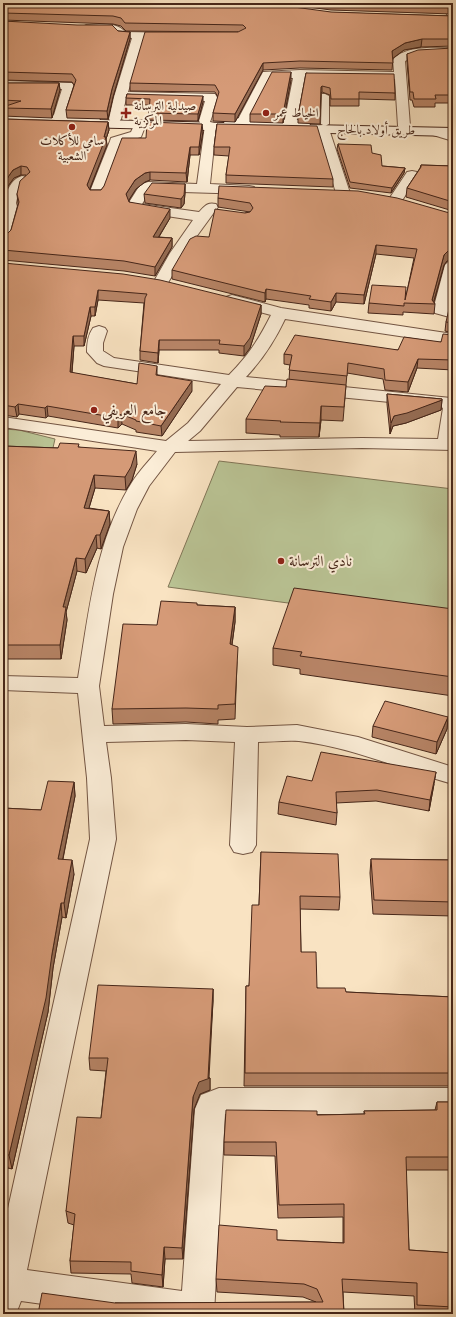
<svg xmlns="http://www.w3.org/2000/svg" width="456" height="1317" font-family="Cardo,Amiri,serif">
<rect width="100%" height="100%" fill="#f9e3c2"/>
<filter id="stains"><feTurbulence type="fractalNoise" baseFrequency=".005" numOctaves="4"/><feColorMatrix values="0 0 0 0 .2 0 0 0 0 .09 0 0 0 0 .02 0 0 0 .5 -.17"/></filter>
<radialGradient id="worn" r=".72"><stop offset=".6" stop-color="#630" stop-opacity="0"/><stop offset="1" stop-color="#630" stop-opacity=".3"/></radialGradient>
<path fill="#bac495" stroke="#807557" d="M 3,429 L 19,430 L 55,439 L 50,461 L 3,459 Z
M 219,461 L 453,489 L 453,625 L 168,587 Z"/>
<g fill="none" stroke-linecap="round" stroke-linejoin="round">
<defs>
<path id="service" d="M 322,94 L 325,94 L 329,96 L 329,124 L 325,126 L 321,124 Z"/>
<path id="minor" d="M 441,3 L 451,3 L 453,6 L 453,19 L 449,18 Z
M 86,25 C 99,25 116,21 125,32 L 178,33 L 180,35 L 174,38 L 144,38 L 128,92 L 215,94 L 218,99 L 210,122 L 214,123 L 216,126 L 210,184 L 249,186 L 254,187 L 256,190 L 254,193 L 249,194 L 150,191 L 142,204 L 199,212 C 205,206 207,202 216,204 L 218,207 L 191,244 L 166,286 L 161,288 L 156,286 L 153,283 L 170,253 L 193,220 L 140,212 L 130,209 L 128,204 L 140,185 L 148,182 L 197,184 L 205,125 L 201,124 L 199,121 L 205,101 L 126,99 L 121,119 L 119,122 L 111,122 L 109,119 L 114,97 L 132,38 L 118,37 L 113,31 L 82,30 L 81,28 Z
M 453,48 L 453,54 L 417,56 L 405,61 L 410,126 L 408,129 L 400,129 L 398,126 L 395,79 L 305,78 L 296,124 L 294,127 L 286,127 L 284,124 L 293,78 L 271,78 L 246,126 L 238,126 L 236,123 L 263,72 L 300,70 L 394,72 L 393,60 C 404,45 437,48 453,48 Z
M 3,81 L 72,83 L 75,87 L 65,118 L 63,121 L 55,121 L 53,118 L 62,89 L 3,89 Z
M 140,120 L 144,121 L 146,124 L 141,137 L 122,143 L 103,194 L 101,197 L 96,198 L 91,197 L 89,194 L 110,141 L 111,138 L 131,132 L 136,121 Z
M 323,125 L 327,126 L 329,129 L 350,193 L 348,196 L 343,197 L 338,196 L 336,193 L 317,129 L 319,126 Z
M 437,128 L 453,133 L 453,141 L 433,135 L 431,132 L 433,129 Z
M 412,171 L 417,172 L 419,175 L 401,202 L 396,203 L 391,202 L 389,199 L 407,172 Z
M 22,176 L 27,177 L 29,180 L 19,189 L 16,203 L 18,210 L 10,239 L 8,242 L 3,243 C 3,223 0,182 22,176 Z
M 453,260 L 453,294 L 450,307 L 453,308 L 453,318 L 435,313 L 433,310 L 445,265 L 448,262 Z
M 232,295 L 281,308 L 453,334 L 453,344 L 285,319 C 275,340 263,359 246,377 L 451,398 L 453,399 L 453,450 L 362,448 L 175,452 L 149,486 L 137,509 L 123,547 L 113,594 L 99,686 L 104,726 L 186,724 L 247,727 L 297,725 L 358,737 L 453,767 L 453,784 C 402,770 352,747 299,741 C 286,740 271,742 258,742 L 256,845 L 252,852 L 243,854 L 234,852 L 230,845 L 235,742 L 186,740 L 106,742 L 111,778 L 116,839 L 27,1270 L 182,1291 L 195,1109 L 201,1095 L 219,1088 L 453,1088 L 453,1114 L 225,1114 L 214,1314 L 115,1314 L 21,1301 L 16,1314 L 3,1314 L 3,1231 L 90,839 L 87,778 L 78,693 L 3,690 L 3,676 L 78,678 C 89,613 95,542 131,484 C 138,472 149,461 157,451 L 3,427 L 3,417 L 166,441 L 188,423 L 221,384 L 104,366 L 97,363 L 87,352 C 87,343 88,335 93,328 L 99,326 L 105,328 L 107,331 L 103,343 L 103,351 L 114,358 L 229,375 C 248,356 259,339 271,315 L 226,303 L 224,300 L 226,297 ZM 237,387 L 441,407 L 443,408 L 438,439 L 362,438 L 188,441 L 200,431 Z"/>
<path id="secondary" d="M 3,114 L 94,115 L 98,116 L 100,120 L 224,123 L 226,119 L 230,118 L 304,120 L 308,121 L 310,125 L 453,128 L 453,136 L 288,132 L 284,131 L 282,127 L 252,126 L 250,130 L 246,131 L 78,127 L 74,126 L 72,123 L 3,122 Z"/>
</defs>
<use href="#service" stroke="#735543" stroke-width="2"/>
<use href="#minor" stroke="#735543" stroke-width="2"/>
<use href="#secondary" stroke="#462619" stroke-width="2"/>
<use href="#service" fill="#fbedd7" fill-rule="evenodd"/>
<use href="#minor" fill="#fbedd7" fill-rule="evenodd"/>
<use href="#secondary" fill="#fbedd7" fill-rule="evenodd"/>
</g>
<path fill="#b78466" stroke="#462619" d="M 3,3 L 453,16 L 453,46 L 421,47 L 404,50 L 393,58 L 392,70 L 300,68 L 263,70 L 235,122 L 213,121 L 213,113 L 218,97 L 215,92 L 130,91 L 130,83 L 238,32 L 126,31 L 121,26 L 113,24 L 3,20 Z
M 278,3 L 453,3 L 453,14 L 331,10 Z
M 3,21 L 130,32 L 130,39 L 113,97 L 108,119 L 67,118 L 66,110 L 74,85 L 72,82 L 3,80 Z
M 453,48 L 453,103 L 435,103 L 435,107 L 414,107 L 412,100 L 410,100 L 407,62 L 407,54 Z
M 306,73 L 395,93 L 395,100 L 359,99 L 359,106 L 330,106 L 330,95 L 322,92 L 321,94 L 320,124 L 298,123 L 298,116 Z
M 291,80 L 283,123 L 250,122 L 250,114 Z
M 3,83 L 59,83 L 60,90 L 52,118 L 3,116 Z
M 127,94 L 203,102 L 198,121 L 149,120 L 149,113 L 150,105 L 126,105 L 126,98 Z
M 3,119 L 108,122 L 109,130 L 106,139 L 107,145 L 90,189 L 90,190 L 101,190 L 146,138 L 203,132 L 199,155 L 190,155 L 187,182 L 150,180 L 145,182 L 136,189 L 129,200 L 129,202 L 170,218 L 159,237 L 172,238 L 172,247 L 155,276 L 124,271 L 3,260 L 3,235 L 7,234 L 11,230 L 18,204 L 17,194 L 26,175 L 21,175 L 14,178 L 8,186 L 3,203 Z
M 217,124 L 333,179 L 333,187 L 226,183 L 226,175 L 229,156 L 214,155 L 214,147 Z
M 338,144 L 372,153 L 382,166 L 405,168 L 404,173 L 391,193 L 350,188 L 337,149 Z
M 421,165 L 453,166 L 453,211 L 406,197 L 407,188 L 420,168 Z
M 185,184 L 185,193 L 184,204 L 181,208 L 145,203 L 144,194 Z
M 218,198 L 453,214 L 447,261 L 444,265 L 434,302 L 435,304 L 434,314 L 403,312 L 403,315 L 368,313 L 369,303 L 406,296 L 414,258 L 376,254 L 364,304 L 336,302 L 331,311 L 309,308 L 309,305 L 266,299 L 265,302 L 172,279 L 172,270 L 209,237 L 245,213 L 250,212 L 218,207 Z
M 3,263 L 261,305 L 261,314 L 250,348 L 244,356 L 219,353 L 219,350 L 159,350 L 158,363 L 140,360 L 140,351 L 144,303 L 98,300 L 95,316 L 91,316 L 84,346 L 74,346 L 72,373 L 137,384 L 157,366 L 157,375 L 192,391 L 162,436 L 136,432 L 136,430 L 122,424 L 118,428 L 48,416 L 46,418 L 19,414 L 17,417 L 3,415 Z
M 453,296 L 453,307 L 452,306 Z
M 453,310 L 453,333 L 445,331 L 446,322 Z
M 453,335 L 453,370 L 417,368 L 408,392 L 385,390 L 383,379 L 347,373 L 343,421 L 321,420 L 319,437 L 280,437 L 280,435 L 246,433 L 246,419 L 286,387 L 289,380 L 290,365 L 284,364 L 284,354 L 398,350 L 441,342 Z
M 387,394 L 442,399 L 441,410 L 406,423 L 393,426 L 390,434 L 387,404 Z
M 3,446 L 58,448 L 79,447 L 137,464 L 132,480 L 126,490 L 95,488 L 89,508 L 109,511 L 110,524 L 101,549 L 97,548 L 86,573 L 77,571 L 66,612 L 67,620 L 61,659 L 3,659 Z
M 197,605 L 235,607 L 235,622 L 232,645 L 237,662 L 235,719 L 218,720 L 218,724 L 186,722 L 113,724 L 112,709 L 157,625 Z
M 453,609 L 453,696 L 300,674 L 300,669 L 273,665 L 273,648 Z
M 448,717 L 447,729 L 436,754 L 372,737 L 373,726 Z
M 312,781 L 434,784 L 429,811 L 376,801 L 336,803 L 337,813 L 336,825 L 278,814 L 279,802 Z
M 74,782 L 75,796 L 63,859 L 74,874 L 66,918 L 62,917 L 53,968 L 48,1012 L 12,1169 L 8,1168 L 3,1182 L 3,808 L 41,810 Z
M 261,852 L 340,897 L 339,910 L 300,909 L 301,952 L 317,988 L 346,992 L 453,997 L 453,1086 L 244,1086 L 246,986 L 249,986 L 259,905 Z
M 371,859 L 453,860 L 453,916 L 373,914 L 370,873 Z
M 213,989 L 213,1001 L 209,1078 L 210,1078 L 210,1090 L 200,1094 L 194,1109 L 183,1259 L 165,1259 L 163,1287 L 132,1283 L 131,1274 L 71,1273 L 70,1261 L 74,1225 L 68,1223 L 66,1211 L 101,1118 L 106,1071 L 90,1070 L 89,1058 Z
M 437,1102 L 453,1102 L 453,1170 L 406,1170 L 409,1250 L 453,1253 L 453,1314 L 415,1314 L 414,1296 L 343,1292 L 344,1314 L 115,1303 L 316,1302 L 303,1297 L 217,1292 L 216,1279 L 277,1240 L 343,1243 L 343,1217 L 278,1218 L 275,1156 L 224,1155 L 224,1142 L 317,1115 L 364,1114 L 364,1111 L 435,1110 Z"/>
<path fill="#956c53" stroke="#462619" d="M 130,32 L 130,39 L 113,97 L 108,119 L 107,111 L 112,89 Z
M 422,39 L 421,47 L 404,50 L 392,59 L 392,51 L 405,43 Z
M 263,63 L 263,70 L 235,122 L 235,114 Z
M 291,72 L 291,80 L 283,123 L 283,114 Z
M 59,83 L 60,90 L 52,118 L 51,109 Z
M 322,86 L 322,92 L 320,94 L 321,87 Z
M 203,96 L 203,102 L 198,121 L 198,114 Z
M 108,122 L 109,130 L 106,139 L 107,145 L 88,193 L 87,185 L 104,137 Z
M 202,124 L 203,132 L 199,155 L 199,147 Z
M 190,147 L 190,155 L 187,182 L 186,173 Z
M 21,166 L 21,175 L 14,178 L 8,186 L 3,203 L 3,192 L 8,177 L 13,170 Z
M 405,168 L 404,173 L 391,193 L 392,188 Z
M 150,172 L 150,180 L 145,182 L 136,189 L 127,203 L 126,194 L 135,180 L 145,173 Z
M 185,184 L 185,193 L 184,204 L 181,208 L 181,199 Z
M 170,209 L 170,218 L 153,246 L 153,237 Z
M 172,238 L 172,247 L 155,276 L 155,267 Z
M 376,245 L 376,254 L 364,304 L 364,295 Z
M 453,250 L 453,259 L 447,261 L 444,265 L 433,304 L 432,300 L 444,255 L 448,251 Z
M 266,289 L 266,299 L 265,302 L 265,293 Z
M 98,290 L 98,300 L 95,316 L 95,307 Z
M 336,293 L 336,302 L 331,311 L 331,302 Z
M 261,305 L 261,314 L 250,348 L 244,356 L 244,346 Z
M 90,307 L 91,316 L 84,346 L 84,336 Z
M 73,336 L 74,346 L 71,382 L 70,372 Z
M 159,340 L 159,350 L 158,363 L 158,353 Z
M 418,359 L 417,368 L 408,392 L 408,382 Z
M 192,381 L 192,391 L 162,436 L 161,426 Z
M 442,400 L 441,410 L 406,423 L 393,426 L 390,434 L 391,423 L 394,416 Z
M 18,404 L 19,414 L 17,417 L 15,407 Z
M 47,406 L 48,416 L 46,418 L 45,408 Z
M 321,406 L 321,420 L 319,437 L 320,423 Z
M 121,414 L 122,424 L 118,428 L 118,418 Z
M 136,451 L 137,464 L 132,480 L 126,490 L 125,477 Z
M 94,475 L 95,488 L 85,521 L 84,508 Z
M 109,511 L 110,524 L 101,549 L 100,535 Z
M 96,535 L 97,548 L 86,573 L 85,559 Z
M 76,558 L 77,571 L 66,612 L 67,620 L 61,659 L 60,645 L 63,607 Z
M 235,607 L 235,622 L 230,658 L 230,644 Z
M 448,717 L 447,729 L 436,754 L 437,742 Z
M 436,772 L 434,784 L 429,811 L 430,800 Z
M 74,782 L 75,796 L 60,873 L 58,859 Z
M 72,860 L 74,874 L 66,918 L 64,903 Z
M 61,903 L 62,917 L 53,968 L 48,1012 L 12,1169 L 9,1155 L 52,954 Z
M 213,989 L 213,1001 L 208,1078 L 210,1078 L 210,1090 L 200,1094 L 194,1109 L 183,1259 L 182,1248 L 193,1097 Z
M 5,1155 L 8,1168 L 3,1182 L 3,1161 Z
M 164,1247 L 165,1259 L 163,1287 L 162,1275 Z"/>
<path fill="#d59a77" stroke="#462619" d="M 3,3 L 264,3 L 331,12 L 453,16 L 453,39 L 422,39 L 405,43 L 392,51 L 393,63 L 300,61 L 263,63 L 235,114 L 213,113 L 219,92 L 215,85 L 130,83 L 145,32 L 238,32 L 246,28 L 243,25 L 125,23 L 121,18 L 113,16 L 3,13 Z
M 329,3 L 453,3 L 453,7 L 331,3 Z
M 3,21 L 77,25 L 112,25 L 118,31 L 130,32 L 112,89 L 107,111 L 66,110 L 76,80 L 72,74 L 3,72 Z
M 453,48 L 453,95 L 435,95 L 436,99 L 414,99 L 413,92 L 410,92 L 407,54 L 418,50 Z
M 272,72 L 291,72 L 283,114 L 250,114 Z
M 306,73 L 394,74 L 395,93 L 359,92 L 359,99 L 331,99 L 330,88 L 322,86 L 321,87 L 320,117 L 298,116 Z
M 3,83 L 59,83 L 51,109 L 3,108 L 3,107 L 21,101 L 3,100 Z
M 127,94 L 203,96 L 198,114 L 149,113 L 150,99 L 126,98 Z
M 3,119 L 108,122 L 104,137 L 106,137 L 87,185 L 90,190 L 101,190 L 104,186 L 122,138 L 146,138 L 147,122 L 202,124 L 199,147 L 190,147 L 186,173 L 150,172 L 145,173 L 135,180 L 126,194 L 129,202 L 170,209 L 153,237 L 172,238 L 155,267 L 124,261 L 3,250 L 3,235 L 7,234 L 11,230 L 19,202 L 17,194 L 20,181 L 30,172 L 27,167 L 21,166 L 13,170 L 8,177 L 3,192 Z
M 217,124 L 317,126 L 333,179 L 226,175 L 230,147 L 214,147 Z
M 338,144 L 371,145 L 372,153 L 381,155 L 382,166 L 405,168 L 392,188 L 350,182 Z
M 421,165 L 453,166 L 453,202 L 407,188 L 421,167 Z
M 152,183 L 185,184 L 184,195 L 181,199 L 144,194 Z
M 219,186 L 358,191 L 397,198 L 453,214 L 453,250 L 448,251 L 444,255 L 432,300 L 435,304 L 404,303 L 404,306 L 369,303 L 372,285 L 406,287 L 405,300 L 417,249 L 376,245 L 364,295 L 336,293 L 331,302 L 309,299 L 311,296 L 266,289 L 265,293 L 172,270 L 190,239 L 196,236 L 209,237 L 215,209 L 245,213 L 250,212 L 253,208 L 250,203 L 218,198 Z
M 3,263 L 123,274 L 160,280 L 261,305 L 250,338 L 244,346 L 219,344 L 220,340 L 159,340 L 158,353 L 140,351 L 145,298 L 147,294 L 98,290 L 95,307 L 90,307 L 84,336 L 73,336 L 70,372 L 137,384 L 139,363 L 157,366 L 156,375 L 192,381 L 161,426 L 136,421 L 136,420 L 121,414 L 118,418 L 47,406 L 45,408 L 18,404 L 15,407 L 3,405 Z
M 449,309 L 453,310 L 453,323 L 446,322 Z
M 443,334 L 453,335 L 453,360 L 418,359 L 408,382 L 385,380 L 384,369 L 348,363 L 347,376 L 289,370 L 292,355 L 284,354 L 295,335 L 398,350 L 404,337 L 441,342 Z
M 287,379 L 346,385 L 344,407 L 321,406 L 320,423 L 280,422 L 281,421 L 246,419 L 265,386 L 286,387 Z
M 387,394 L 442,399 L 442,400 L 407,413 L 394,416 L 391,423 Z
M 60,443 L 79,444 L 78,447 L 136,451 L 131,467 L 125,477 L 94,475 L 84,508 L 109,511 L 100,535 L 96,535 L 85,559 L 76,558 L 63,607 L 66,607 L 60,645 L 3,645 L 3,446 L 58,448 Z
M 294,588 L 453,609 L 453,677 L 300,656 L 302,652 L 273,648 Z
M 161,601 L 197,603 L 197,605 L 235,607 L 230,644 L 238,647 L 235,704 L 218,705 L 218,709 L 186,708 L 112,709 L 123,624 L 157,625 Z
M 385,701 L 448,717 L 437,742 L 373,726 Z
M 321,752 L 436,772 L 430,800 L 377,790 L 336,792 L 337,813 L 279,802 L 287,776 L 312,781 Z
M 48,781 L 74,782 L 58,859 L 72,860 L 64,903 L 61,903 L 52,954 L 46,998 L 9,1155 L 5,1155 L 3,1161 L 3,808 L 41,810 Z
M 261,852 L 338,854 L 340,897 L 300,896 L 301,952 L 316,952 L 317,988 L 345,988 L 346,992 L 453,997 L 453,1073 L 245,1073 L 246,986 L 249,986 L 252,905 L 259,905 Z
M 371,859 L 453,860 L 453,902 L 374,900 Z
M 98,985 L 213,989 L 208,1078 L 210,1078 L 199,1082 L 193,1097 L 182,1248 L 164,1247 L 162,1275 L 131,1271 L 131,1262 L 70,1261 L 75,1214 L 66,1211 L 77,1117 L 101,1118 L 108,1058 L 89,1058 Z
M 437,1102 L 453,1102 L 453,1157 L 406,1157 L 409,1250 L 453,1253 L 453,1307 L 417,1305 L 417,1283 L 342,1279 L 344,1314 L 38,1314 L 42,1293 L 115,1303 L 323,1302 L 317,1289 L 304,1284 L 216,1279 L 219,1225 L 277,1230 L 277,1240 L 344,1243 L 344,1204 L 279,1205 L 276,1142 L 224,1142 L 226,1110 L 317,1111 L 317,1115 L 365,1114 L 364,1111 L 437,1110 Z"/>
<g fill="#8f2418" stroke="#fbedd7" stroke-width="1.5">
<path d="M124 107h4v4h4v4h-4v4h-4v-4h-4v-4h4z"/>
<circle cx="266" cy="113" r="4"/>
<circle cx="72" cy="127" r="4"/>
<circle cx="94" cy="410" r="4"/>
<circle cx="281" cy="561" r="4"/>
</g>
<g text-anchor="middle" dominant-baseline="central" stroke-width="4" stroke-linejoin="round" paint-order="stroke">
<g font-size="13" fill="#462619" stroke="#fbedd7" text-anchor="start">
<text x="134" y="106">صيدلية الترسانة<tspan x="134" dy="15">المركزية</tspan></text>
<text x="274" y="113">الخياط عمر</text>
<text x="72" y="141" text-anchor="middle">سامي للأكلات<tspan x="72" dy="15">الشعبية</tspan></text>
</g>
<g font-size="13" fill="#462619" stroke="#fbedd7">
<text transform="translate(376 130) rotate(1)">طريق أولاد بالحاج</text>
</g>
<g font-size="15" fill="#462619" stroke="#fbedd7" text-anchor="start">
<text x="102" y="410">جامع العريفي</text>
<text x="289" y="561">نادي الترسانة</text>
</g>
</g>
<rect width="456" height="1317" fill="none" stroke="#f9e3c2" stroke-width="16"/>
<rect x="4" y="4" width="448" height="1309" fill="none" stroke="#462619" stroke-width="2"/>
<rect x="8" y="8" width="440" height="1301" fill="none" stroke="#462619"/>
<rect width="100%" height="100%" filter="url(#stains)"/>
<rect width="100%" height="100%" fill="url(#worn)"/>
</svg>
